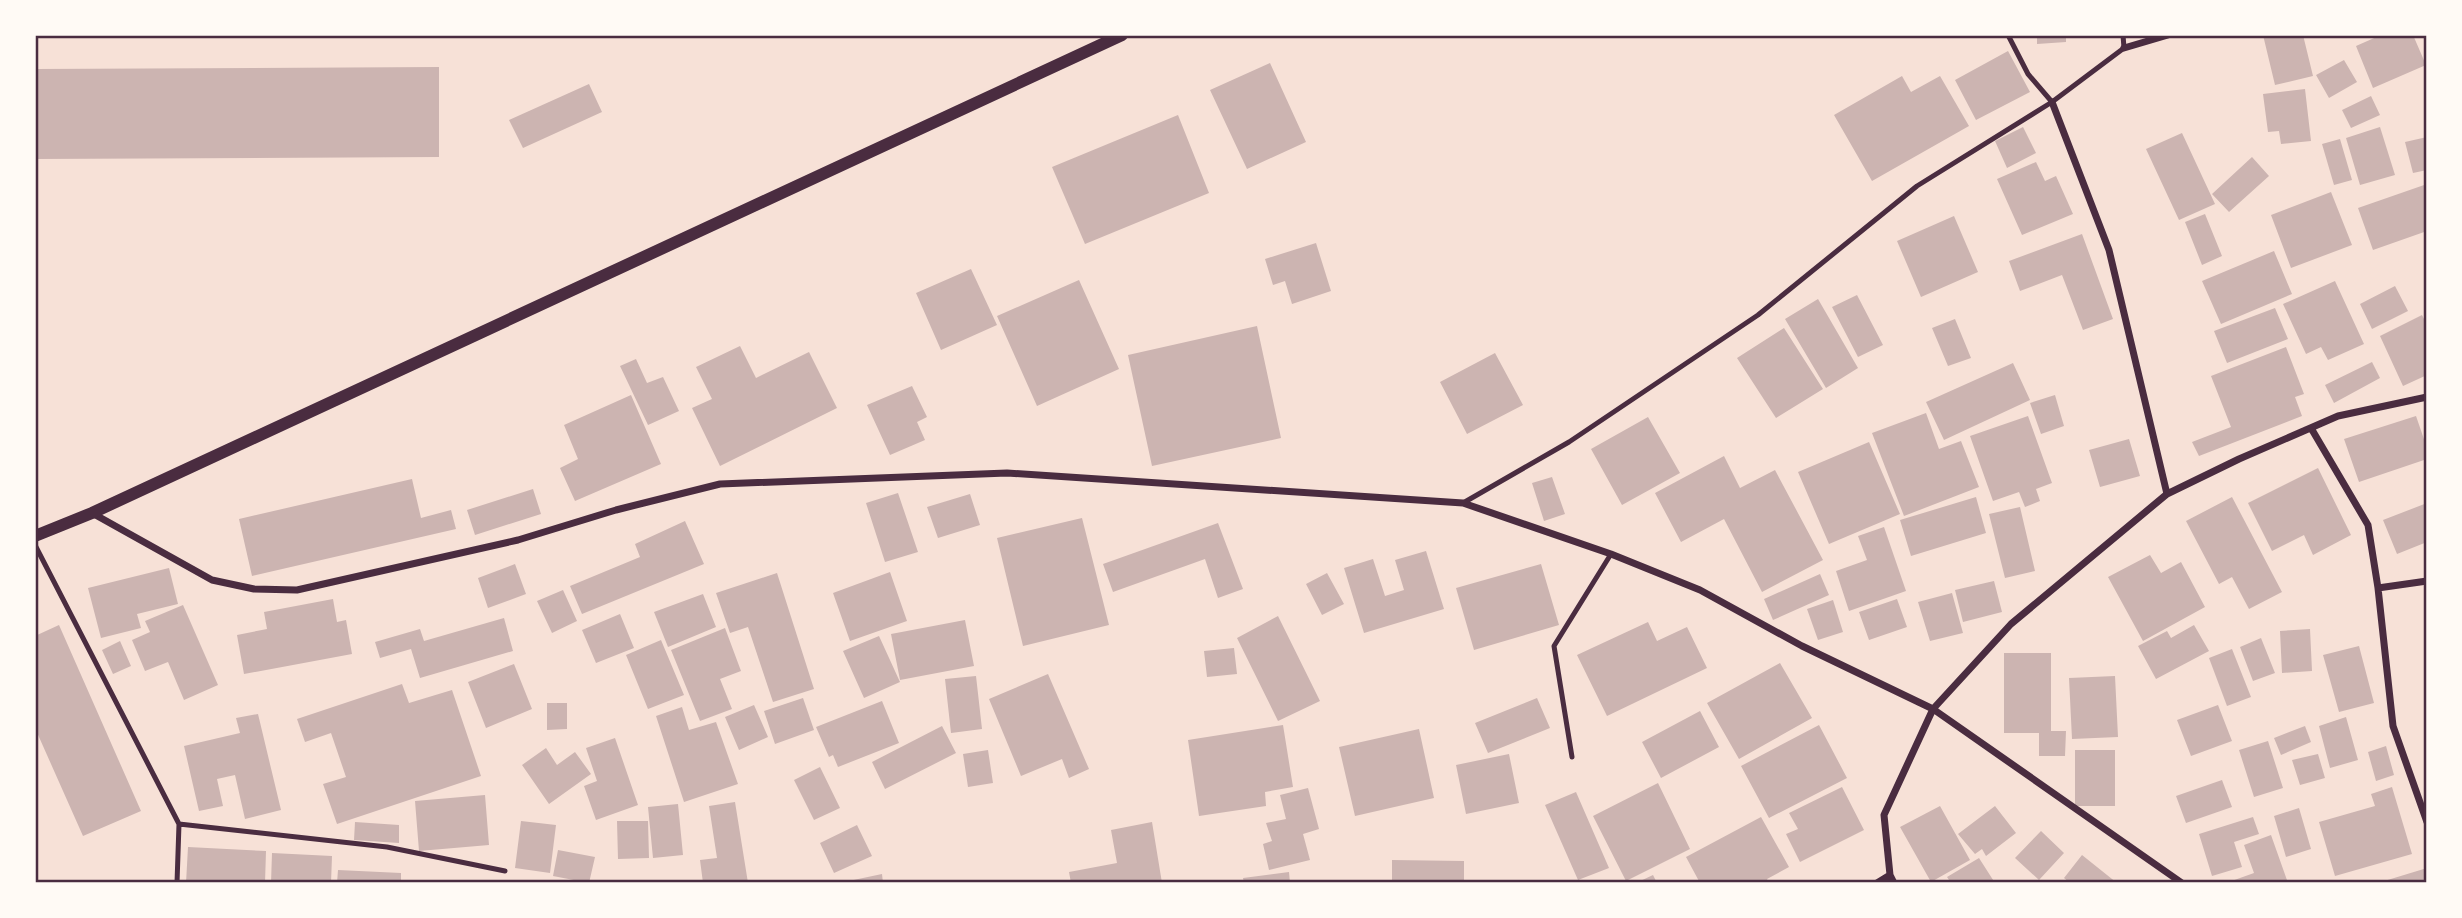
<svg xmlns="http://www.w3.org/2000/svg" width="2462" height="918" font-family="'Roboto Serif',serif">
<rect width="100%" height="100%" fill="#f7e1d7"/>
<path fill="#ccb4b1" d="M 2037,35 L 2066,35 L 2066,42 L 2037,44 Z
M 2263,35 L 2303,35 L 2313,76 L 2275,85 Z
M 2381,35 L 2413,35 L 2426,65 L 2373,88 L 2356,46 Z
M 2008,51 L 2030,92 L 1976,120 L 1955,80 Z
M 2344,60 L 2357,82 L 2329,98 L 2316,75 Z
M 1270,63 L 1306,142 L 1247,169 L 1210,90 Z
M 439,67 L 439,157 L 35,159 L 35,69 Z
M 1902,76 L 1911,92 L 1940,76 L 1969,126 L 1872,181 L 1834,115 Z
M 589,84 L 602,112 L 523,148 L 509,120 Z
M 2305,89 L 2311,141 L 2281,144 L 2279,131 L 2268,132 L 2263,94 Z
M 2371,96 L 2380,115 L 2351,128 L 2342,110 Z
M 1178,115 L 1209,193 L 1085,244 L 1052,167 Z
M 2023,127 L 2036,153 L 2007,168 L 1995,141 Z
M 2380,127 L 2395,175 L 2360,185 L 2346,138 Z
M 2182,133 L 2215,204 L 2179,220 L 2146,149 Z
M 2427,137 L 2427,170 L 2413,173 L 2405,142 Z
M 2340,139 L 2352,180 L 2334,185 L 2322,144 Z
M 2252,157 L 2269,176 L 2229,212 L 2212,194 Z
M 2036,162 L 2045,181 L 2056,176 L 2073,214 L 2022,235 L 1997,179 Z
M 2427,184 L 2427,231 L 2373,250 L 2358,208 Z
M 2331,192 L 2352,245 L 2291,268 L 2271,215 Z
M 2205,214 L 2222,256 L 2202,265 L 2185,222 Z
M 1954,216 L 1978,272 L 1921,297 L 1897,241 Z
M 2082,234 L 2113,319 L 2083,330 L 2062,275 L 2020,291 L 2009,261 Z
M 1316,243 L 1331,291 L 1292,304 L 1285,281 L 1273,285 L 1265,259 Z
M 2274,251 L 2292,294 L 2221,324 L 2202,281 Z
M 971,269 L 997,325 L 941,350 L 916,293 Z
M 1079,280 L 1119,369 L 1037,406 L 997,316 Z
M 2335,281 L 2364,344 L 2328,360 L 2321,347 L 2306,354 L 2283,304 Z
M 2395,286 L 2408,311 L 2372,329 L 2360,304 Z
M 1857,295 L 1883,345 L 1858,357 L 1832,307 Z
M 1818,299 L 1858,368 L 1826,388 L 1785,319 Z
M 2275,308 L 2288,339 L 2227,363 L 2214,331 Z
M 2422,315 L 2427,325 L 2427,375 L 2403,386 L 2380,336 Z
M 1955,319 L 1971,358 L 1948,366 L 1932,328 Z
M 1257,326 L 1281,438 L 1152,466 L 1128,355 Z
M 1784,328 L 1823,389 L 1776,418 L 1737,358 Z
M 740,346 L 756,378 L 809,352 L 837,408 L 720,466 L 692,408 L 712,399 L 696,367 Z
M 2286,347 L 2304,394 L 2295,397 L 2302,416 L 2199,456 L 2192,442 L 2231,427 L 2211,376 Z
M 1495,353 L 1523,405 L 1467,434 L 1440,382 Z
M 636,359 L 647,383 L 663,377 L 679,411 L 648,425 L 620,366 Z
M 2372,362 L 2380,378 L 2334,403 L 2325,385 Z
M 2013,363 L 2030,400 L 1944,440 L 1926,402 Z
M 912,386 L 927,417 L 917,422 L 925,440 L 890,455 L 867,405 Z
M 631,395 L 661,464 L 575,501 L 560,468 L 578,459 L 564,425 Z
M 2055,395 L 2064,426 L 2041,434 L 2030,403 Z
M 1926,413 L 1939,449 L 1961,441 L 1979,487 L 1904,516 L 1872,433 Z
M 2028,416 L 2052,483 L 2036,489 L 2040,501 L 2025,507 L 2019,492 L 1993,501 L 1970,436 Z
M 2416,416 L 2427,448 L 2427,459 L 2359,482 L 2344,439 Z
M 1648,417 L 1680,473 L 1622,505 L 1591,449 Z
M 2129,439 L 2140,476 L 2100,487 L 2089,450 Z
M 1869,442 L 1900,514 L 1829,544 L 1798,472 Z
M 1724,456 L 1740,488 L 1775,470 L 1823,560 L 1762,592 L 1724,519 L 1681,542 L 1655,493 Z
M 2318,468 L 2351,535 L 2313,555 L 2304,535 L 2272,551 L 2248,503 Z
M 1552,477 L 1565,514 L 1544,521 L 1532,483 Z
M 412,479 L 421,518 L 451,510 L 456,529 L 252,576 L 239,519 Z
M 533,489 L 541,514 L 475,535 L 467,510 Z
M 898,493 L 918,552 L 885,562 L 866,503 Z
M 970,494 L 980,525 L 938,538 L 927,507 Z
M 1976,497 L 1986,533 L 1911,556 L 1900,520 Z
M 2232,497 L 2282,592 L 2249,609 L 2232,577 L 2219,584 L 2186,521 Z
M 2427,503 L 2427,542 L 2397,554 L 2383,520 Z
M 2020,507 L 2035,571 L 2005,578 L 1989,514 Z
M 1082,518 L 1109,625 L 1023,646 L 997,538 Z
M 685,521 L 704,564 L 582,614 L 570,586 L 640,557 L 635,544 Z
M 1218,523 L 1243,589 L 1218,598 L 1205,559 L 1113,592 L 1103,564 Z
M 1884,527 L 1906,591 L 1849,611 L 1836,571 L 1867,560 L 1858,536 Z
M 1426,551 L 1444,609 L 1364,633 L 1344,568 L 1373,559 L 1385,596 L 1404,590 L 1395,560 Z
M 2150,555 L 2161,573 L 2181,562 L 2205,607 L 2143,641 L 2108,577 Z
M 515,564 L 526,594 L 488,608 L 478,578 Z
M 1541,564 L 1559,625 L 1474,650 L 1456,588 Z
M 169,568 L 178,604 L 137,614 L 141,628 L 101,638 L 88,588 Z
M 890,572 L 907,621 L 850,641 L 833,593 Z
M 777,573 L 814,689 L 773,702 L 748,627 L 730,633 L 716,593 Z
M 1327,573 L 1344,604 L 1322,615 L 1306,584 Z
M 1820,574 L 1829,595 L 1773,620 L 1764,599 Z
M 1994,581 L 2002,612 L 1963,622 L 1955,590 Z
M 563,590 L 577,621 L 552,633 L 537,601 Z
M 1952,593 L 1963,633 L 1930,641 L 1918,602 Z
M 703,594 L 716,627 L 668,647 L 654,612 Z
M 333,599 L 337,622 L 346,620 L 352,654 L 244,674 L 237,635 L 267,629 L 264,612 Z
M 1897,599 L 1907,627 L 1869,640 L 1859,612 Z
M 1833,600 L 1843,632 L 1818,640 L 1807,609 Z
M 183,605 L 218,685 L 184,700 L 168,662 L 145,671 L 132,640 L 150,632 L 145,621 Z
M 620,614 L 634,648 L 596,663 L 582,630 Z
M 1278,616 L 1320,701 L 1278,721 L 1237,638 Z
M 504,618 L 513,651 L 420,678 L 411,649 L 380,658 L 375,642 L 420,629 L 424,641 Z
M 965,620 L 974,666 L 900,680 L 891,634 Z
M 1648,622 L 1657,641 L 1687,627 L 1707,668 L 1607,716 L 1577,655 Z
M 59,625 L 141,811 L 83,836 L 35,728 L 35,636 Z
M 2194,625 L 2209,651 L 2156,679 L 2138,646 L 2167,631 L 2171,638 Z
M 725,628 L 741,671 L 720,679 L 732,709 L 700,721 L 671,650 Z
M 2310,629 L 2312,671 L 2282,673 L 2280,631 Z
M 879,636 L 900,682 L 864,698 L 843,651 Z
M 2261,638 L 2275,673 L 2253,681 L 2240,647 Z
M 661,640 L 684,695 L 648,709 L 626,655 Z
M 120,641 L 131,666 L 113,674 L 102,650 Z
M 2359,646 L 2374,703 L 2339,712 L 2323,655 Z
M 1234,648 L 1237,674 L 1207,677 L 1204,651 Z
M 2232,649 L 2251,697 L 2227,706 L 2209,658 Z
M 2004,653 L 2051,653 L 2051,731 L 2066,731 L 2065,756 L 2039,756 L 2039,733 L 2004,733 Z
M 1780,663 L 1812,718 L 1739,759 L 1707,703 Z
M 514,664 L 532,709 L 486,728 L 468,682 Z
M 1048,674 L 1089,769 L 1069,778 L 1062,759 L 1021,776 L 989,699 Z
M 976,676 L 982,729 L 951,733 L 945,679 Z
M 2115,676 L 2118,737 L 2072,739 L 2069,678 Z
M 402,684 L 409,703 L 452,690 L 481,776 L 337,824 L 323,784 L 346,777 L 331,733 L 305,742 L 297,719 Z
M 803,698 L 814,730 L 775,744 L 764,711 Z
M 1537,698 L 1550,728 L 1488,753 L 1475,723 Z
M 882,701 L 899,743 L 838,767 L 833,755 L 829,757 L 816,727 Z
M 547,703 L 567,703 L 567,729 L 547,730 Z
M 754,705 L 768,737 L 739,750 L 725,717 Z
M 2218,705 L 2232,741 L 2191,756 L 2177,720 Z
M 682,707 L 689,730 L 716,722 L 738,784 L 684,802 L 656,716 Z
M 1700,711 L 1719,747 L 1661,778 L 1642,742 Z
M 258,714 L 281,810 L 245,819 L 235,775 L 217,779 L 223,806 L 199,811 L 184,746 L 240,733 L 236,718 Z
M 2346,717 L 2358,760 L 2330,768 L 2319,726 Z
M 1283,725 L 1293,787 L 1265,792 L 1266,806 L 1199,816 L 1188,740 Z
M 1819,725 L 1847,778 L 1769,818 L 1741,766 Z
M 942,726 L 956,753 L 885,789 L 872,762 Z
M 2305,726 L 2311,742 L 2281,755 L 2274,738 Z
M 1419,729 L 1434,798 L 1355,816 L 1339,747 Z
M 615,738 L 638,805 L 596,820 L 584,786 L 597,781 L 586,748 Z
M 2268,741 L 2283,788 L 2254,797 L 2239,750 Z
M 2386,746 L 2394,775 L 2376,781 L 2368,752 Z
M 546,748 L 557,765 L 575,752 L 591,774 L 549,804 L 522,765 Z
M 988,750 L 993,783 L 968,787 L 963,754 Z
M 2075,750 L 2115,750 L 2115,806 L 2075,806 Z
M 1509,754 L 1519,803 L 1466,814 L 1456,765 Z
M 2318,754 L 2325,778 L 2300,785 L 2292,760 Z
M 820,767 L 840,808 L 814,820 L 794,780 Z
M 2222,780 L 2232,807 L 2186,823 L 2176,796 Z
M 1658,783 L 1690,849 L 1626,881 L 1593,816 Z
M 1842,787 L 1864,830 L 1800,862 L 1786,834 L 1798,829 L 1789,813 Z
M 2392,787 L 2412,854 L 2335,876 L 2319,822 L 2375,806 L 2371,794 Z
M 1308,788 L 1319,829 L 1303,834 L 1310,860 L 1269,870 L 1263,844 L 1272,841 L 1266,823 L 1286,819 L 1280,795 Z
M 1576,792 L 1609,868 L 1578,880 L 1545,805 Z
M 485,795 L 489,845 L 419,851 L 415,801 Z
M 735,802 L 748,883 L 703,883 L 700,860 L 717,858 L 709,806 Z
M 678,804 L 683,855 L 653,858 L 648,807 Z
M 1940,806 L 1970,860 L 1931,882 L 1900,827 Z
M 1995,806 L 2016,833 L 1986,856 L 1982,849 L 1975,854 L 1958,834 Z
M 2299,808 L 2311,849 L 2286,857 L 2274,816 Z
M 1761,817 L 1789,867 L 1767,879 L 1769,883 L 1700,883 L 1686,857 Z
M 2253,817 L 2259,834 L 2234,842 L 2242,867 L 2212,876 L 2199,834 Z
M 521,821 L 556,825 L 550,873 L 515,868 Z
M 617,821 L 648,821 L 649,858 L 618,859 Z
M 355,822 L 399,825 L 399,843 L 354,840 Z
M 1152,822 L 1162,883 L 1071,883 L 1069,872 L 1117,863 L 1111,830 Z
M 857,825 L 872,856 L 834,873 L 820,843 Z
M 2041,831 L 2064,853 L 2039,880 L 2015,858 Z
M 2271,835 L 2288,883 L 2226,883 L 2254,873 L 2244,845 Z
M 188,847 L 266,851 L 265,883 L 186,883 Z
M 558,850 L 595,857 L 589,883 L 553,876 Z
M 272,853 L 332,856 L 331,883 L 271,883 Z
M 2082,855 L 2117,883 L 2070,883 L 2064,878 Z
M 1979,858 L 1995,883 L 1951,883 L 1947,877 Z
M 1392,860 L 1464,861 L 1464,883 L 1392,883 Z
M 2427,868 L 2427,883 L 2381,883 L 2381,882 Z
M 338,870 L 401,873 L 401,883 L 337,883 Z
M 1289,872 L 1290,883 L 1244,883 L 1243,878 Z
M 882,874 L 883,883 L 844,883 L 844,882 Z
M 1653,875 L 1657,883 L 1636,883 Z"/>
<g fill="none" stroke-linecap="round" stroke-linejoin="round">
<path stroke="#4a2c40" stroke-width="5" d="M 2008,35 L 2028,74 L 2052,102
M 1463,503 L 1569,442 L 1758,315 L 1917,186 L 2052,102 L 2124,48 L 2123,35
M 35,545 L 179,824
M 1572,757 L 1554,646 L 1611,554
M 177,883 L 179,824 L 387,847 L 505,871"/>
<path stroke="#4a2c40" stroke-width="7" d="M 2124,48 L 2168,35
M 2052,102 L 2109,250 L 2167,494
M 2311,428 L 2368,525 L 2378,588
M 92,513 L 212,580 L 254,589 L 297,590 L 518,540 L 616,510 L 720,484 L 1007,473 L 1463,503 L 1611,554 L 1700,590 L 1802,646 L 1933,709 L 2182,883
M 2427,581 L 2378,588 L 2393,726 L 2427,822
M 1877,883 L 1890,875
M 1894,883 L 1890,875 L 1884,815 L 1933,709 L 2011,624 L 2167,494 L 2239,459 L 2338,416 L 2427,397"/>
<path stroke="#4a2c40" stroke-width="12" d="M 35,536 L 92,513 L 1122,35"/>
</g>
<rect width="2462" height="918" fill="none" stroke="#fffaf5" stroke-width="74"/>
<rect x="37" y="37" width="2388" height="844" fill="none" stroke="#4a2c40" stroke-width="2.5"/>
</svg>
